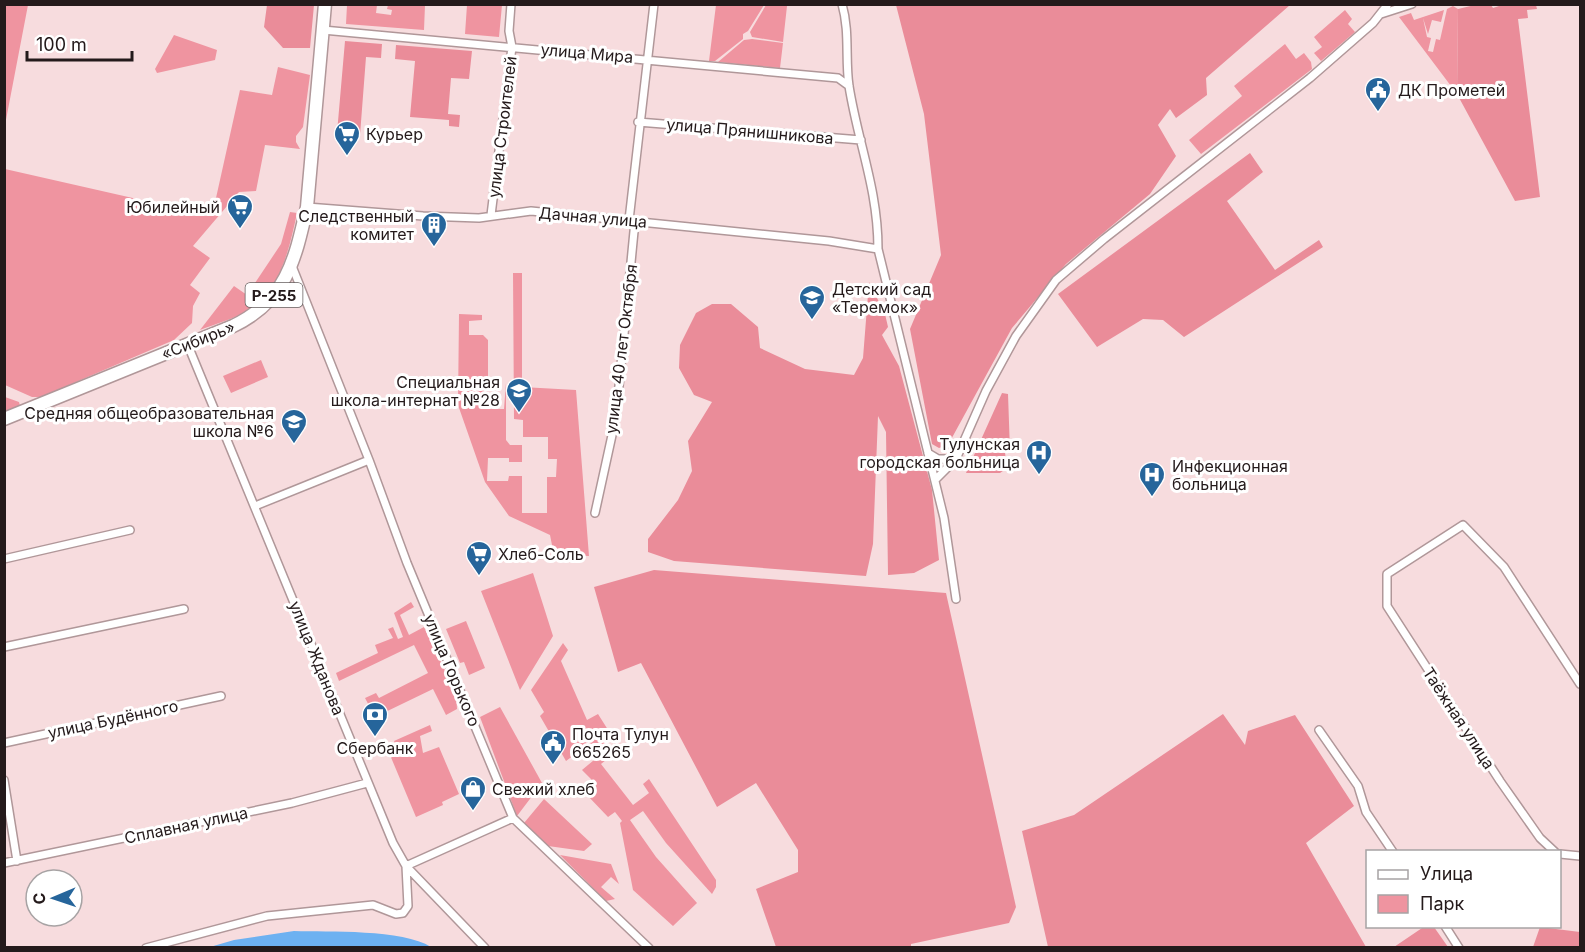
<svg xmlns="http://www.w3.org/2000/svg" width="1585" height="952" font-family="Inter,sans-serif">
<rect width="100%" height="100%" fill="#f7dcde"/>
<path fill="#ef94a0" d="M 5,4 L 28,5 L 5,125 L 4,5 Z
M 347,5 L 377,5 L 376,13 L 391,15 L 392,10 L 387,9 L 388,5 L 425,5 L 424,30 L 346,24 Z
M 467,5 L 502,5 L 499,37 L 465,34 Z
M 716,5 L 764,5 L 748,31 L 743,34 L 743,39 L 715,61 L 709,61 Z
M 766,5 L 787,6 L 783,42 L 752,37 L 750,32 Z
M 1453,6 L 1458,9 L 1457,94 L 1399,17 L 1411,13 L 1414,20 L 1444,10 L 1441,22 L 1432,20 L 1428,34 L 1423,18 L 1427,37 L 1431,38 L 1428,51 L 1433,52 L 1436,39 L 1440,40 L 1447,9 Z
M 1345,10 L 1352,19 L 1348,24 L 1355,32 L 1321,61 L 1314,53 L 1322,47 L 1314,37 Z
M 174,35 L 217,50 L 215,60 L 157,73 L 155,69 Z
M 752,39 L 783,43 L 780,68 L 718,62 L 744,40 Z
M 1285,44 L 1296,59 L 1304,53 L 1311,62 L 1312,69 L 1201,154 L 1189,140 L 1242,96 L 1234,86 Z
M 278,67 L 310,75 L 303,127 L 296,136 L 296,142 L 300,149 L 265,145 L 256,191 L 239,192 L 193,246 L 210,258 L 190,285 L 200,293 L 193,306 L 192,323 L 174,340 L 41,397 L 32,397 L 5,385 L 5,169 L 212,216 L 240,90 L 272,95 Z
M 290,212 L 297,213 C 290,246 280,293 248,311 C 233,319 215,324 200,330 L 234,286 L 247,295 L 281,244 Z
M 513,273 L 522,273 L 522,387 L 576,390 L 589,556 L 554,555 L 550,535 L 509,516 L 485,482 L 458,405 L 459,314 L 482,315 L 482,320 L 469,321 L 469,335 L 483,335 L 488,340 L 488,409 L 504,409 L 506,383 L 506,440 L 510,445 L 522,445 L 522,462 L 509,462 L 509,458 L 488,458 L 487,481 L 508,481 L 509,476 L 522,476 L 522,513 L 547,513 L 547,477 L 556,477 L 557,459 L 548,459 L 548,437 L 523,437 L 523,420 L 514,419 Z
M 261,360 L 268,377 L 231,393 L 223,376 Z
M 5,397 L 19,402 L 20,406 L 5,412 Z
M 533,573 L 553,636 L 520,690 L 481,591 Z
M 411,602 L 414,607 L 400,615 L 409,635 L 424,627 L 456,693 L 457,709 L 446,715 L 433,689 L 375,717 L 365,698 L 376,693 L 379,698 L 428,673 L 414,645 L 339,681 L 336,673 L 378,653 L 375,645 L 393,638 L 388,629 L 393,627 L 398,639 L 403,637 L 394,613 Z
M 466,621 L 485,668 L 469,675 L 464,662 L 460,663 L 446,629 Z
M 563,643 L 568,650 L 561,661 L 587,720 L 598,714 L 610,733 L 602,740 L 608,748 L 618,741 L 626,751 L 620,756 L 617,751 L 601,764 L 633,805 L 649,793 L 643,784 L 649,779 L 716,880 L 716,887 L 712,894 L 666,843 L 643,811 L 630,820 L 656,857 L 697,903 L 673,926 L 633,890 L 620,823 L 622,821 L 615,812 L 608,817 L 586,794 L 595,783 L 582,770 L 594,760 L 585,747 L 566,761 L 540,716 L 544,712 L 531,690 Z
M 500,707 L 542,783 L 517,816 L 480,717 Z
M 430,725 L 432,731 L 420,736 L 423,753 L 439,747 L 459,794 L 442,802 L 443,805 L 416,817 L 390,755 L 398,751 L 394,741 Z
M 544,799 L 592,844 L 584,851 L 548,846 L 524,823 Z
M 560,855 L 611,864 L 619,884 L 611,877 L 601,887 L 615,899 L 606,901 Z"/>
<path fill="#ea8c99" d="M 1479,4 L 1491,5 L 1493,8 L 1502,5 L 1536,5 L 1537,9 L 1527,10 L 1528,18 L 1518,19 L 1540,197 L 1515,201 L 1457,94 L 1458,9 Z
M 267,5 L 314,5 L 310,48 L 283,48 L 264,27 Z
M 896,5 L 1290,5 L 1206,78 L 1207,95 L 1176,118 L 1170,109 L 1158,125 L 1176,156 L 1150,194 L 1066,264 L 1012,328 L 948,445 L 939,448 L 932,444 L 910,329 L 941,255 L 924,114 Z
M 345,41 L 382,44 L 381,58 L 366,57 L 360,135 L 337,133 Z
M 396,45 L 472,51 L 469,79 L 451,78 L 448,114 L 460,115 L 459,127 L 449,126 L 449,120 L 410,117 L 415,61 L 395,59 Z
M 1250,153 L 1263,172 L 1227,201 L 1275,270 L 1319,240 L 1323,247 L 1184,337 L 1163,320 L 1143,319 L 1097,347 L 1058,294 Z
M 869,282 L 885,314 L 888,327 L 882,335 L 899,366 L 932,490 L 939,560 L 914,573 L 888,575 L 886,432 L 878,416 L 873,544 L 866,576 L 674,561 L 648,552 L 648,539 L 678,500 L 692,471 L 688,441 L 712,402 L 694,395 L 679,368 L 680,345 L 696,313 L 712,304 L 731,304 L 758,327 L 760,348 L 805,369 L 854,375 L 863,358 Z
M 1002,393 L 1008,394 L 1010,451 L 1005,452 L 1006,462 L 1010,462 L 1010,466 L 1000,473 L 966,473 Z
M 654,570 L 946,593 L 1016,907 L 1009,923 L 911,944 L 911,947 L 776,947 L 756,889 L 798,872 L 798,850 L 756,783 L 717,807 L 641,663 L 618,672 L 594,587 Z
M 1223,714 L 1245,745 L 1248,731 L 1295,715 L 1354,806 L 1306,843 L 1366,947 L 1048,947 L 1022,831 L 1074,815 Z
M 1425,926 L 1434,927 L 1448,947 L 1394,947 Z
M 1540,927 L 1580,932 L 1580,947 L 1533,947 Z"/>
<path fill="#6db1f1" d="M 294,931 C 328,932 403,929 431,947 L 210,947 L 234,940 Z"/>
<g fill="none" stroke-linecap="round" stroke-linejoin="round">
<defs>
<path id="street" d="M 842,4 C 850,32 845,59 849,86 C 858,143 878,189 878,249 L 944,518 L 956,599
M 1381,14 L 1412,4
M 323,30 L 838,78 L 849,86
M 638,122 L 861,140
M 307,207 L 423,216 L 479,218 L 531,211 L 829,241 L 878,249
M 491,215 L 512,47 L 509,31 L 511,4
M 629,220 L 654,4
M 292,266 L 369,460
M 187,343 L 393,843 L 406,866 L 485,948
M 928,453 L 938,459 L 956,459
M 935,480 L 956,459 L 986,391 L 1016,336 L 1056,280 L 1104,239 L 1310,78 L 1373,23 L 1388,4
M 255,506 L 369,460 L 407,563 L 513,818 L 649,948
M 595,513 L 616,417 L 635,221
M 4,559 L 130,530
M 4,647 L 184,609
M 1319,730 L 1358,786 L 1366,812 L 1393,852
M 4,743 L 221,696
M 4,780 L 17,861
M 1555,852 L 1540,838 L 1500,781 L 1387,606 L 1387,574 L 1463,525 L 1504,567 L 1580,684
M 1560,854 L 1580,856
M 4,863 L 292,803 L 367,783
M 1445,926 L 1459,948
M 146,948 L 267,916 L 373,905 L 396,914 L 403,913 L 408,906 L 406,866 L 513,818"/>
<path id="highway" d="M 4,419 L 233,326 C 286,301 295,260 307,207 L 325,4"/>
</defs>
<use href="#street" stroke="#b09799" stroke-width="10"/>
<use href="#highway" stroke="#b09799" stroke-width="15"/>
<use href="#street" stroke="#fff" stroke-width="7"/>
<use href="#highway" stroke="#fff" stroke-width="12"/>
</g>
<defs>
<symbol id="civic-pin" viewBox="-11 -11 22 30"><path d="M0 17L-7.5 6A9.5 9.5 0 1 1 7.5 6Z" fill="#26659b" stroke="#fff"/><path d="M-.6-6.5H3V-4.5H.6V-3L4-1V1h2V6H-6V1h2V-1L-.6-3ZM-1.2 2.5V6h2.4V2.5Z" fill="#fff"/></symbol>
<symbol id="supermarket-pin" viewBox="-11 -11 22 30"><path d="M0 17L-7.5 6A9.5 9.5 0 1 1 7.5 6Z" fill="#26659b" stroke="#fff"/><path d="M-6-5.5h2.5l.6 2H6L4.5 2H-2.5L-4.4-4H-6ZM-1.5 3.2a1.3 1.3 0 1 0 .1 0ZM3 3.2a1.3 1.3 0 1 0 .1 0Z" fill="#fff"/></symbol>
<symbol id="building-pin" viewBox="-11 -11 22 30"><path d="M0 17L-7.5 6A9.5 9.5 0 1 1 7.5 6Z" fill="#26659b" stroke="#fff"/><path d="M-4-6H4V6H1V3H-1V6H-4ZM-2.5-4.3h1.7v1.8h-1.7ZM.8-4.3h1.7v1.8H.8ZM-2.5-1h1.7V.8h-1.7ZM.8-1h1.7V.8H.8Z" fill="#fff"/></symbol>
<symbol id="school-pin" viewBox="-11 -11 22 30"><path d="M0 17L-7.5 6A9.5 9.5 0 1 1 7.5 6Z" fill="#26659b" stroke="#fff"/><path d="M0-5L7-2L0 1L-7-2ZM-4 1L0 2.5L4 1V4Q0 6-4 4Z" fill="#fff"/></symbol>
<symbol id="hospital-pin" viewBox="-11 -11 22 30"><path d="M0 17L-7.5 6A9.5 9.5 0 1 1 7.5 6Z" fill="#26659b" stroke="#fff"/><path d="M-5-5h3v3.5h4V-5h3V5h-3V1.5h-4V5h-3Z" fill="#fff"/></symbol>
<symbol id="bank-pin" viewBox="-11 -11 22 30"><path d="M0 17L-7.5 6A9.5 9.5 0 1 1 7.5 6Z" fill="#26659b" stroke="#fff"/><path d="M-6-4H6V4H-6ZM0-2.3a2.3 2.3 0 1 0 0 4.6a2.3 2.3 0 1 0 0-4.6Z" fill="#fff"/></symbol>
<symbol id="shop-pin" viewBox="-11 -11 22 30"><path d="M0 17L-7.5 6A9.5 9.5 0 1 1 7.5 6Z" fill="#26659b" stroke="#fff"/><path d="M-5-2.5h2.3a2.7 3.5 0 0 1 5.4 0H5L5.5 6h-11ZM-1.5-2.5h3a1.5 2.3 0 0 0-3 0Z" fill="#fff"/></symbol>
</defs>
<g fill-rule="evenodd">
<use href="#civic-pin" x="1363" y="75" width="30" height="40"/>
<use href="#supermarket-pin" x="332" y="119" width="30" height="40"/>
<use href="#supermarket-pin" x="225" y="192" width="30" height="40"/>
<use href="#building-pin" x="419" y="210" width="30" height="40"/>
<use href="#school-pin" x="797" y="283" width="30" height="40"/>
<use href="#school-pin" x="504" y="376" width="30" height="40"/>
<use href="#school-pin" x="279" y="407" width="30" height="40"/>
<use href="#hospital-pin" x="1024" y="438" width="30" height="40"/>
<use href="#hospital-pin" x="1137" y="460" width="30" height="40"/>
<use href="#supermarket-pin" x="464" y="539" width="30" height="40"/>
<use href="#bank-pin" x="360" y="700" width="30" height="40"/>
<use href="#civic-pin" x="538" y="728" width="30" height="40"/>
<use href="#shop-pin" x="458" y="774" width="30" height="40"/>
</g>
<g text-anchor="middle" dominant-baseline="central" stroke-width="6" stroke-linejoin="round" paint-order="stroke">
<rect fill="#fff" stroke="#665f5f" stroke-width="1.5" x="245.5" y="283" width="57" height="24" rx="4.5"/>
<g font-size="15" font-weight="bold" fill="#241a1b">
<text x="274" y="295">Р-255</text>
</g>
<g font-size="16" fill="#241a1b" stroke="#fff">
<text transform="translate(587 53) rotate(5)">улица Мира</text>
<text transform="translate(502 127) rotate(-83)">улица Строителей</text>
<text transform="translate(750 131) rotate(5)">улица Прянишникова</text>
<text transform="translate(593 217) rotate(5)">Дачная улица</text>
<text transform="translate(198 340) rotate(-22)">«Сибирь»</text>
<text transform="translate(621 349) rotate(-83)">улица 40 лет Октября</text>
<text transform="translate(317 658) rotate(68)">улица Жданова</text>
<text transform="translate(452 670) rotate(67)">улица Горького</text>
<text transform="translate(1459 718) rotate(57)">Таёжная улица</text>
<text transform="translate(113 719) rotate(-12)">улица Будённого</text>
<text transform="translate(186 825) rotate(-12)">Сплавная улица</text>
</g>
<g font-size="16" fill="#241a1b" stroke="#fff" text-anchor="start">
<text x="1398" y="90">ДК Прометей</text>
<text x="366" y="134">Курьер</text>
<text x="220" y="207" text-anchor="end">Юбилейный</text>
<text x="414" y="216" text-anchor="end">Следственный<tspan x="414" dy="18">комитет</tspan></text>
<text x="832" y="289">Детский сад<tspan x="832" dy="18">«Теремок»</tspan></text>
<text x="500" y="382" text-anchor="end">Специальная<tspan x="500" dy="18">школа-интернат №28</tspan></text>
<text x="274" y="413" text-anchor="end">Средняя общеобразовательная<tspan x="274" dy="18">школа №6</tspan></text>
<text x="1020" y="444" text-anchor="end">Тулунская<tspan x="1020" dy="18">городская больница</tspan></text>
<text x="1172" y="466">Инфекционная<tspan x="1172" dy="18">больница</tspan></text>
<text x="498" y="554">Хлеб-Соль</text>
<text x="572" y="734">Почта Тулун<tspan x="572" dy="18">665265</tspan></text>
<text x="375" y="748" text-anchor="middle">Сбербанк</text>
<text x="492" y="789">Свежий хлеб</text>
</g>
</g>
<rect width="1585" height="952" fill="none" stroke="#241a1b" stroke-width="12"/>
<rect x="1366" y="850" width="195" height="78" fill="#ffffff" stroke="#a7a3a4" stroke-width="1.5"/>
<rect x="1378" y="870" width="30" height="9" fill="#ffffff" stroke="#a7a3a4" stroke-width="1.5"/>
<text x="1420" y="880" font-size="18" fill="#241a1b">Улица</text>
<rect x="1378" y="895" width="30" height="18" fill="#ef94a0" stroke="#a7a3a4" stroke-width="1.5"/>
<text x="1420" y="910" font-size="18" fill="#241a1b">Парк</text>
<g transform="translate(54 898) rotate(268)"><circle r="28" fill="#ffffff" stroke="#a7a3a4" stroke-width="1.5"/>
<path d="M0-4.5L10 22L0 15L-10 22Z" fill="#26659b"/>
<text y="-9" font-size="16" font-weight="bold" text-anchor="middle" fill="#241a1b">С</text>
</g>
<path d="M27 51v9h105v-9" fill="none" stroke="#241a1b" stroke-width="3"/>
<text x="36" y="51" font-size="18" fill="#241a1b" stroke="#ffffff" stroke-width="4.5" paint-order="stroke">100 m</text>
</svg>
